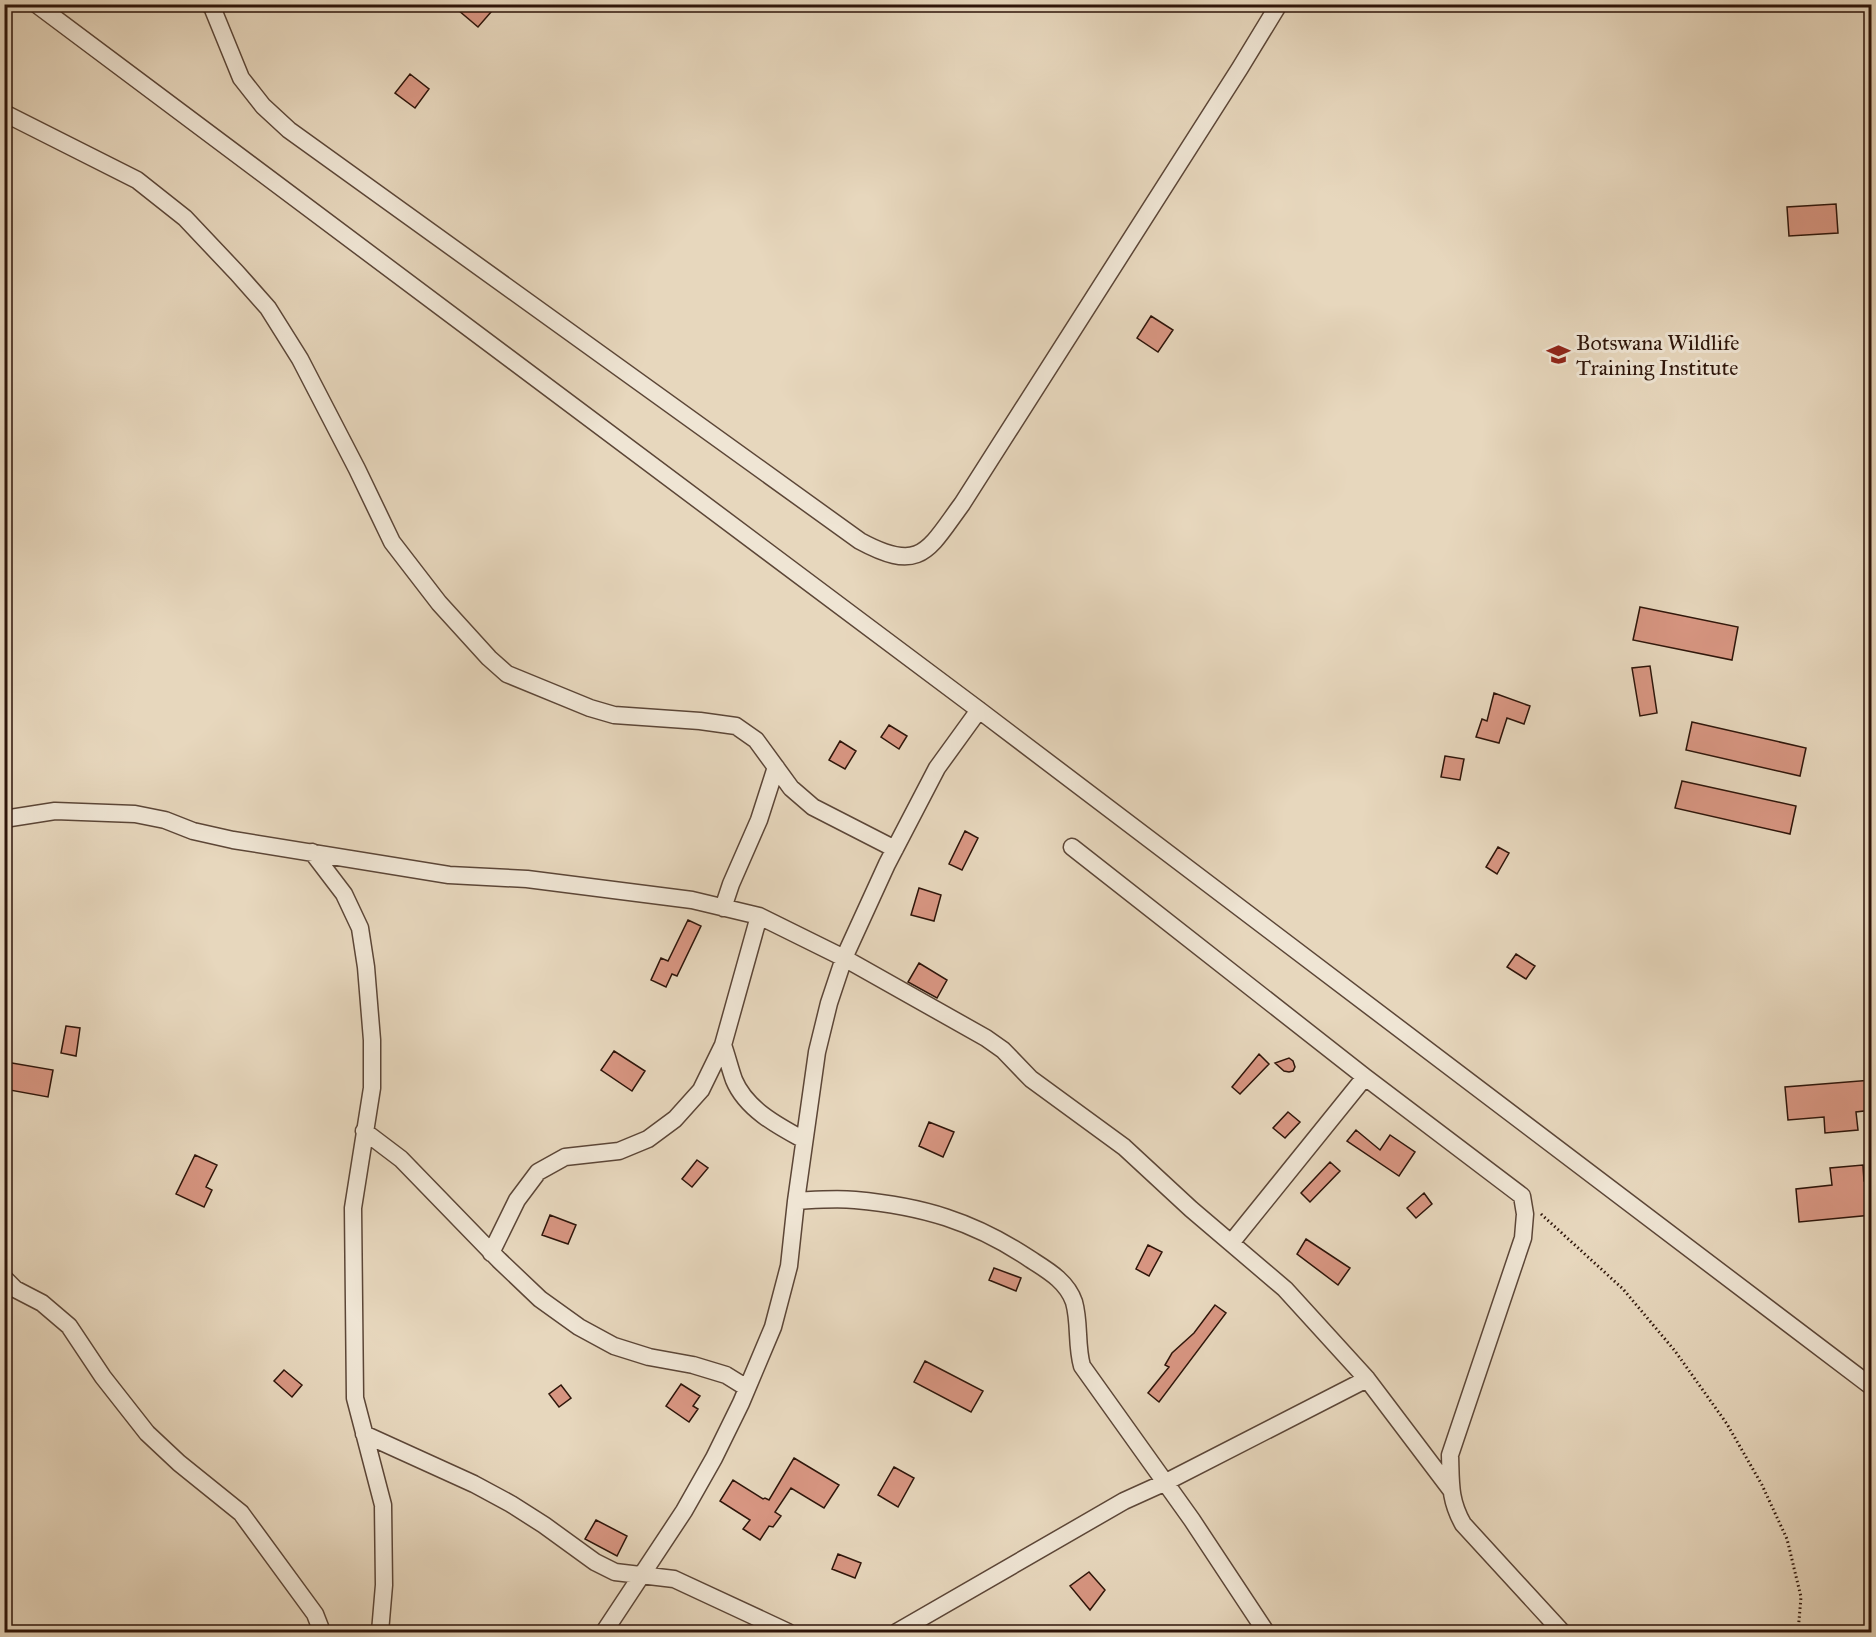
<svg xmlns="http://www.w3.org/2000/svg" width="1876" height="1637" font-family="'IM FELL Great Primer',serif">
<rect width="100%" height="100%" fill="#e7d7bd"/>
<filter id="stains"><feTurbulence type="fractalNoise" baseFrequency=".00333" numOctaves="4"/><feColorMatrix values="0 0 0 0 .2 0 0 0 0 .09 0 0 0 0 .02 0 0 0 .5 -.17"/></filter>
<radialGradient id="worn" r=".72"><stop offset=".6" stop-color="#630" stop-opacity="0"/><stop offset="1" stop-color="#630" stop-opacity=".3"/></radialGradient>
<path fill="#d89682" stroke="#2e150a" stroke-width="1.5" d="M 451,4 L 498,4 L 478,27 Z
M 410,74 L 429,89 L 415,108 L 395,93 Z
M 1836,204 L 1838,233 L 1789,236 L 1787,207 Z
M 1151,316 L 1173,330 L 1158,352 L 1137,338 Z
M 1640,607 L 1738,627 L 1732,660 L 1633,640 Z
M 1650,666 L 1657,713 L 1640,716 L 1632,668 Z
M 1494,693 L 1530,706 L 1524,724 L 1507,718 L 1499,743 L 1476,737 L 1482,719 L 1487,721 Z
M 1692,722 L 1806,748 L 1800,776 L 1686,750 Z
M 889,725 L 907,736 L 899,749 L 881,737 Z
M 840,741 L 856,751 L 845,769 L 829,760 Z
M 1445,756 L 1464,759 L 1460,780 L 1441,777 Z
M 1682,781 L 1796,806 L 1790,834 L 1675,808 Z
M 965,831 L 978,838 L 962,870 L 949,864 Z
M 1498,847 L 1509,853 L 1497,874 L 1486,867 Z
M 919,888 L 941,895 L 934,921 L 911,915 Z
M 688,920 L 701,926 L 677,976 L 672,974 L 666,987 L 651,980 L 661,958 L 668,961 Z
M 1516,954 L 1535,966 L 1526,979 L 1507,967 Z
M 919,963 L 947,980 L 937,998 L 908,982 Z
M 66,1026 L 80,1028 L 76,1056 L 61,1053 Z
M 614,1051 L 645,1071 L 632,1091 L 601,1070 Z
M 1259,1054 L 1269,1064 L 1240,1094 L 1232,1087 Z
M 1289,1058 L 1293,1061 L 1295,1067 L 1293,1071 L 1289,1072 L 1284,1071 L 1275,1063 Z
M 6,1062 L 53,1070 L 48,1097 L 4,1089 Z
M 1872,1080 L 1872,1110 L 1856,1112 L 1858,1130 L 1825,1133 L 1824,1117 L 1788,1120 L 1785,1087 Z
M 1288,1112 L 1300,1122 L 1285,1138 L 1273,1128 Z
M 929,1122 L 954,1132 L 943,1157 L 919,1146 Z
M 1356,1130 L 1380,1150 L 1390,1135 L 1415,1152 L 1399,1176 L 1347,1141 Z
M 195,1155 L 217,1165 L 206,1187 L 212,1190 L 204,1207 L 176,1194 Z
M 697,1160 L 708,1168 L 692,1187 L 682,1179 Z
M 1330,1162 L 1340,1171 L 1310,1202 L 1301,1193 Z
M 1863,1165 L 1864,1181 L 1872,1180 L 1872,1215 L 1799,1222 L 1796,1189 L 1832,1185 L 1830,1168 Z
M 1424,1193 L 1432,1204 L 1416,1218 L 1407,1208 Z
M 550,1215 L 576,1225 L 568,1244 L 542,1235 Z
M 1306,1239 L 1350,1268 L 1338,1285 L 1297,1254 Z
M 1148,1245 L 1162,1252 L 1149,1276 L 1136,1269 Z
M 994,1268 L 1021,1278 L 1016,1291 L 989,1280 Z
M 1215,1305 L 1226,1313 L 1159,1402 L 1148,1393 L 1169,1367 L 1165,1365 L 1172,1353 L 1194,1333 Z
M 925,1361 L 983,1391 L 971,1412 L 914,1382 Z
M 284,1370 L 302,1385 L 292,1397 L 274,1381 Z
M 681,1384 L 700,1396 L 693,1406 L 698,1409 L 689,1422 L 666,1406 Z
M 561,1385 L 571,1398 L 559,1407 L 549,1394 Z
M 794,1458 L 839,1485 L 824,1508 L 791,1488 L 775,1512 L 781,1516 L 773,1527 L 769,1526 L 760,1540 L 743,1529 L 750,1520 L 720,1501 L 733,1480 L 763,1499 L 765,1498 L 769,1500 Z
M 894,1467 L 914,1478 L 898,1507 L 878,1495 Z
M 596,1520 L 627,1536 L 617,1556 L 585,1539 Z
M 838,1554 L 861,1563 L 855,1578 L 832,1569 Z
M 1089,1572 L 1105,1590 L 1090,1610 L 1070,1586 Z"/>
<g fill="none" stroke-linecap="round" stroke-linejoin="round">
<defs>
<path id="minor" d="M 36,4 L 979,710 L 1872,1387
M 208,4 L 212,7 L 241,78 L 263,106 L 289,130 L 860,541 C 921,574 928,550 962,504 L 1240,68 L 1279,4
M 4,113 L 137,180 L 185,218 L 237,273 L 268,308 L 300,359 L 357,469 L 392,542 L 439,603 L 489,658 L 507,674 L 590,708 L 614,715 L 700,721 L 736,726 L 756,740 L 791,788 L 813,807 L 895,849
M 4,819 L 55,811 L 135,814 L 165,820 L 193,831 L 233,840 L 449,875 L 527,879 L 692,900 L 759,916 L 844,958 L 986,1038 L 1003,1050 L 1031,1079 L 1124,1147 L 1191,1209 L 1285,1289 L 1367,1379 L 1451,1490
M 1072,847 L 1365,1077 L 1522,1196 L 1525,1214 L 1523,1238 L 1450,1455 C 1451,1482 1449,1499 1463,1524 L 1562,1632
M 312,852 L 344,894 L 360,928 L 366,967 L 372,1040 L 372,1088 L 353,1208 L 355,1398 L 383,1505 L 384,1585 L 380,1632
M 723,908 L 731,884 L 759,820 L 776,767
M 723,1045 C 727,1056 730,1069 734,1080 C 746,1109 778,1126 804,1140
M 364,1131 L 401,1159 L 499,1260 L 540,1299 L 579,1327 L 614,1346 L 649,1357 L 693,1365 L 726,1375 L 747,1388
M 796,1201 C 815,1200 835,1198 855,1200 C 922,1206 973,1221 1030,1259 C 1047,1270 1067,1281 1074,1302 C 1080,1323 1076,1345 1082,1366 L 1192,1520 L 1266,1632
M 1231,1243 L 1365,1077
M 491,1253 L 517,1200 L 538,1172 L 565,1157 L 619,1151 L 648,1139 L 675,1119 L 701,1090 L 723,1045 L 759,916
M 4,1278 L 15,1289 L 42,1303 L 69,1326 L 103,1377 L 147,1433 L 179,1463 L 241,1513 L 315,1614 L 322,1632
M 364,1434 L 474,1484 L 511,1504 L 544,1525 L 595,1562 L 615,1572 L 674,1579 L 788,1632
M 604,1632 L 684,1511 L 714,1458 L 741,1403 L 773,1327 L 789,1266 L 796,1201 L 817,1052 L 829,1003 L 844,958 L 887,864 L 937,768 L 979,710
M 897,1632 L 1124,1501 L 1166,1482 L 1367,1379"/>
</defs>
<use href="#minor" stroke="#5c4637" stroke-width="19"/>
<path stroke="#2e150a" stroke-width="3" stroke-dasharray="1.5 3" stroke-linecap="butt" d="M 1541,1214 L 1623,1289 L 1675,1351 L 1727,1424 L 1762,1485 L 1787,1539 L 1801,1597 L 1798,1632"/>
<use href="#minor" stroke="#efe5d4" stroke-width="16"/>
</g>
<defs>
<symbol id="school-bare" viewBox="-9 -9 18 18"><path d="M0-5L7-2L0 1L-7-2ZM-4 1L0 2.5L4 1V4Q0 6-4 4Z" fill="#8f2418" stroke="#efe5d4" stroke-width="2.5" paint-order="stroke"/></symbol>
</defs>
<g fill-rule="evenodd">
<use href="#school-bare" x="1542" y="338" width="33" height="33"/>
</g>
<g text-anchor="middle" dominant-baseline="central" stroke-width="6" stroke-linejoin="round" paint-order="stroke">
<g font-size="22" fill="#2e150a" stroke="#efe5d4" text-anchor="start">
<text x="1576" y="342">Botswana Wildlife<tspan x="1576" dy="25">Training Institute</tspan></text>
</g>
</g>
<rect width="1876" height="1637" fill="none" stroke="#e7d7bd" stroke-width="24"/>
<rect x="6" y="6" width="1864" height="1625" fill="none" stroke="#2e150a" stroke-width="3"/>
<rect x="12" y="12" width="1852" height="1613" fill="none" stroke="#2e150a" stroke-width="1.5"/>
<rect width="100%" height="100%" filter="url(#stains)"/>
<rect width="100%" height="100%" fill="url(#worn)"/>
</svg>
